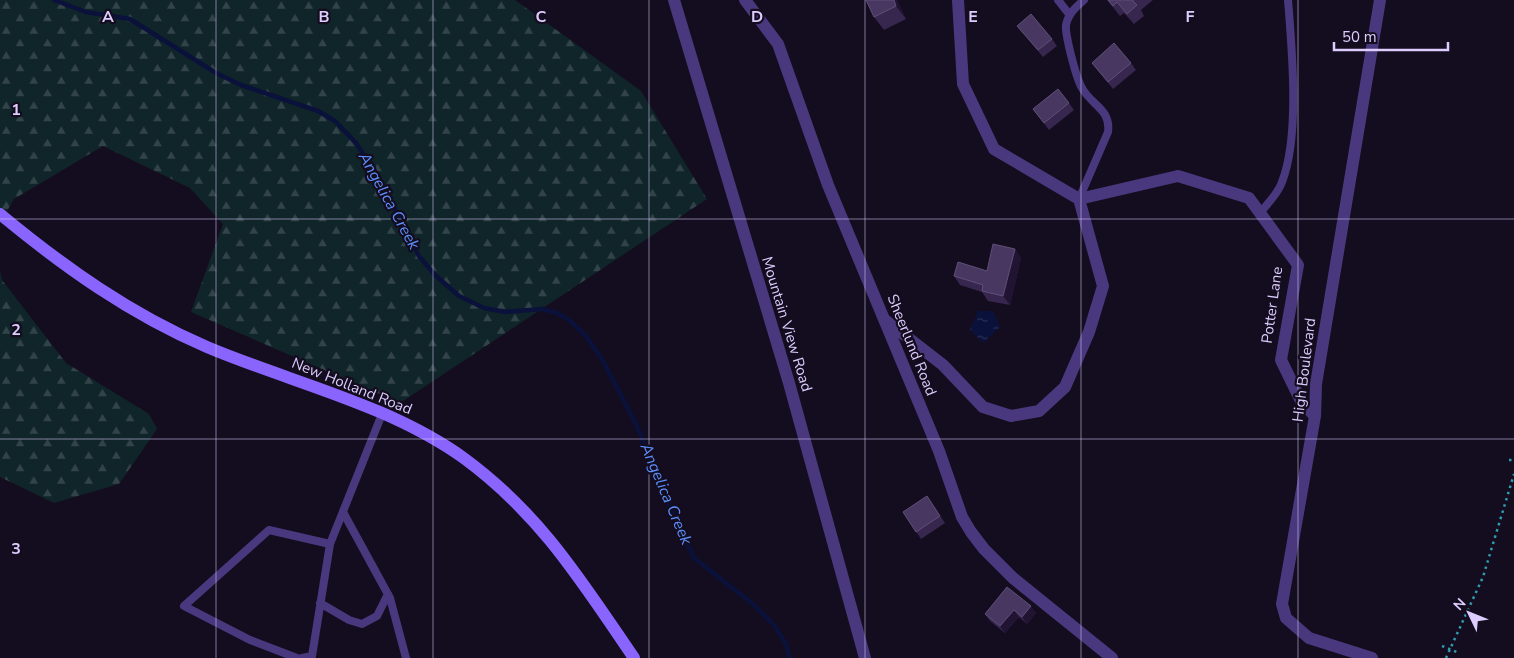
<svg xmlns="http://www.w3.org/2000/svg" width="1514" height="658" font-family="'Nunito Sans',sans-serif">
<defs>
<pattern id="forest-firs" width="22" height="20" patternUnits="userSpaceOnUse" patternTransform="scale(1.25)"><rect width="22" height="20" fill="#102529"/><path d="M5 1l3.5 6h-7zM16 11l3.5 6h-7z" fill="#324349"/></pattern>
<pattern id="water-ripples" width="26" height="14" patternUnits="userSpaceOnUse" patternTransform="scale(1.25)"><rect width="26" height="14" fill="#0a113b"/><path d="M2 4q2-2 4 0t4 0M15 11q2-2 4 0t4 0" fill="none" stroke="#2d3258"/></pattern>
</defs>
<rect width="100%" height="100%" fill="#140d1f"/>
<path fill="url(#forest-firs)" d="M 0,0 L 515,0 L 641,91 L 707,199 L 400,403 L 191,312 L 223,224 L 190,188 L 103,146 L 14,199 L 0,223 Z
M 0,271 L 2,280 L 66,363 L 149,414 L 157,429 L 119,484 L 54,503 L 0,477 Z"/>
<path fill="url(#water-ripples)" d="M 978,311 L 993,311 L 1000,327 L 983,343 L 970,330 Z"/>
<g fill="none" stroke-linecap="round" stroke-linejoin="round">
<path stroke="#0a113b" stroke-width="4.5" d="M 54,0 L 86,12 L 130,19 L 216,73 L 241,85 L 318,111 L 335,121 L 356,143 L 378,176 L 419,256 L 435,275 L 459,296 L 484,308 L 505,312 L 542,309 L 557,313 L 569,320 L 586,336 L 603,361 L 637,426 L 663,491 L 694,558 L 753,604 L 774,625 L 786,644 L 790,658"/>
<path stroke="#2f9baf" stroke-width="2.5" stroke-dasharray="2.5 4" stroke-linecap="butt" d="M 1509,460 L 1514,460
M 1442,646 L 1459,653
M 1446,658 L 1483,577 L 1514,474"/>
<path stroke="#4a387e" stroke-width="8" d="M 1058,0 L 1069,14
M 1079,199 L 1108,132 C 1111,109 1091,105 1082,88 C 1076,78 1065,35 1066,25 C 1068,14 1076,7 1084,0
M 1260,213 C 1267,204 1278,194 1282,182 C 1300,136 1292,50 1288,0
M 343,512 L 390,598 L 406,658
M 320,603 L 349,620 L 362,624 L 377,616 L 388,594
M 297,658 L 250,640 L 184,606 L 269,530 L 330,544
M 302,658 L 312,656 L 330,544 L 382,414"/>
<path stroke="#4a387e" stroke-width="12" d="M 674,0 L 789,383 L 865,658
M 745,0 L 778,44 L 828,185 L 939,451 L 962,517 L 971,532 L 984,549 L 1013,578 L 1112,658
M 1079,199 L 1178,176 L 1249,198 L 1298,265 L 1281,360 L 1302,403 L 1315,416
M 885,320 L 943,365 L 983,407 L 1011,416 L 1039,411 L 1065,387 L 1089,332 L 1103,286 L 1079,199 L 994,149 L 963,84 L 958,0
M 1372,658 L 1309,638 L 1286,618 L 1282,604 L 1315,416 L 1316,384 L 1380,0"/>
<path stroke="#8a65fd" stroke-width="12" d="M 0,214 C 64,267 130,314 207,347 C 292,383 389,404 465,459 C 541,515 582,582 634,658"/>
</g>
<path fill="#37264d" d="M 866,0 L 897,0 L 906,19 L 884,30 L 874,17 Z
M 1107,0 L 1153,0 L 1141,10 L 1144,16 L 1134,24 L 1124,13 L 1120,16 Z
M 1017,26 L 1052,39 L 1057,46 L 1043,57 Z
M 1092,63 L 1131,63 L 1136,70 L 1113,89 Z
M 1069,103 L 1074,110 L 1049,130 L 1033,109 Z
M 1015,249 L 1021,258 L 1010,305 L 988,301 L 982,292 L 960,285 L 954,276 L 987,271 Z
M 927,496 L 945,523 L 921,539 L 903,512 Z
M 1007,587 L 1036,613 L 1027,624 L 1019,617 L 1005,633 L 990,621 L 985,614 Z"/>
<path fill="#211433" d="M 894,0 L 897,0 L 906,19 L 896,6 Z
M 1015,249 L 1021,258 L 1010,305 L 1003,296 Z
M 1031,606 L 1036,613 L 1027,624 L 1022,617 Z
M 1014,610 L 1019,617 L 1005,633 L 1000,626 Z"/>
<path fill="#483760" stroke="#604f79" d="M 866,0 L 894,0 L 896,6 L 874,17 Z
M 1108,0 L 1133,0 L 1133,1 L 1137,5 L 1127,14 L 1117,2 L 1113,6 Z
M 1031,14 L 1052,39 L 1038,50 L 1017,26 Z
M 1114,43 L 1131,63 L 1108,82 L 1092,63 Z
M 1058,89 L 1069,103 L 1044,123 L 1033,109 Z
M 993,244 L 1015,249 L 1003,296 L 982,291 L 983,285 L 954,276 L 958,262 L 987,271 Z
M 927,496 L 940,516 L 916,532 L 903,512 Z
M 1007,587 L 1031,606 L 1022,617 L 1014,610 L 1000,626 L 985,614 Z"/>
<path fill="none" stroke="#ddccfe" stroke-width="1" stroke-opacity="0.55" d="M 216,0 L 216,658M 433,0 L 433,658M 649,0 L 649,658M 865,0 L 865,658M 1081,0 L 1081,658M 1298,0 L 1298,658M 0,219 L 1514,219M 0,439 L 1514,439"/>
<g text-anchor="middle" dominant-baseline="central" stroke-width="4.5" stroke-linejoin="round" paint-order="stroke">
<g font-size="15" fill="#ddccfe" stroke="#140d1f">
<text transform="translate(1272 305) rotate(-82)">Potter Lane</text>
<text transform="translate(787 324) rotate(73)">Mountain View Road</text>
<text transform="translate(912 345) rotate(68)">Sheerlund Road</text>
<text transform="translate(1304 370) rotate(-83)">High Boulevard</text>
<text transform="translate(352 386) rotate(22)">New Holland Road</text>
</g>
<g font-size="16" font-style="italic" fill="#5c8ffc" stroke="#140d1f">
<text transform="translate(389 201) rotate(61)">Angelica Creek</text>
<text transform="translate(666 494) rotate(67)">Angelica Creek</text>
</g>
</g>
<g font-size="16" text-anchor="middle" font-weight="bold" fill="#ddccfe" stroke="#140d1f" stroke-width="4.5" stroke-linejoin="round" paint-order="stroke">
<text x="108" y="22">A</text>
<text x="324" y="22">B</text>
<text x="541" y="22">C</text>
<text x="757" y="22">D</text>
<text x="973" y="22">E</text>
<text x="1190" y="22">F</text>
<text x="16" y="115">1</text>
<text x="16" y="335">2</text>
<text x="16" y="554">3</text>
</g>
<g transform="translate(1469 613) rotate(313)" stroke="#140d1f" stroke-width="4" paint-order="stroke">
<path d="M0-4L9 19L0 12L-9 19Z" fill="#ddccfe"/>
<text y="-8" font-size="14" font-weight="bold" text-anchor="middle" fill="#ddccfe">N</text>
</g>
<path d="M1334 42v8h114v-8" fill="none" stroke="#ddccfe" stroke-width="2.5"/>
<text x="1342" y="42" font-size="15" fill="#ddccfe" stroke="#140d1f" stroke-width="4" paint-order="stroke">50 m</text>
</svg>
